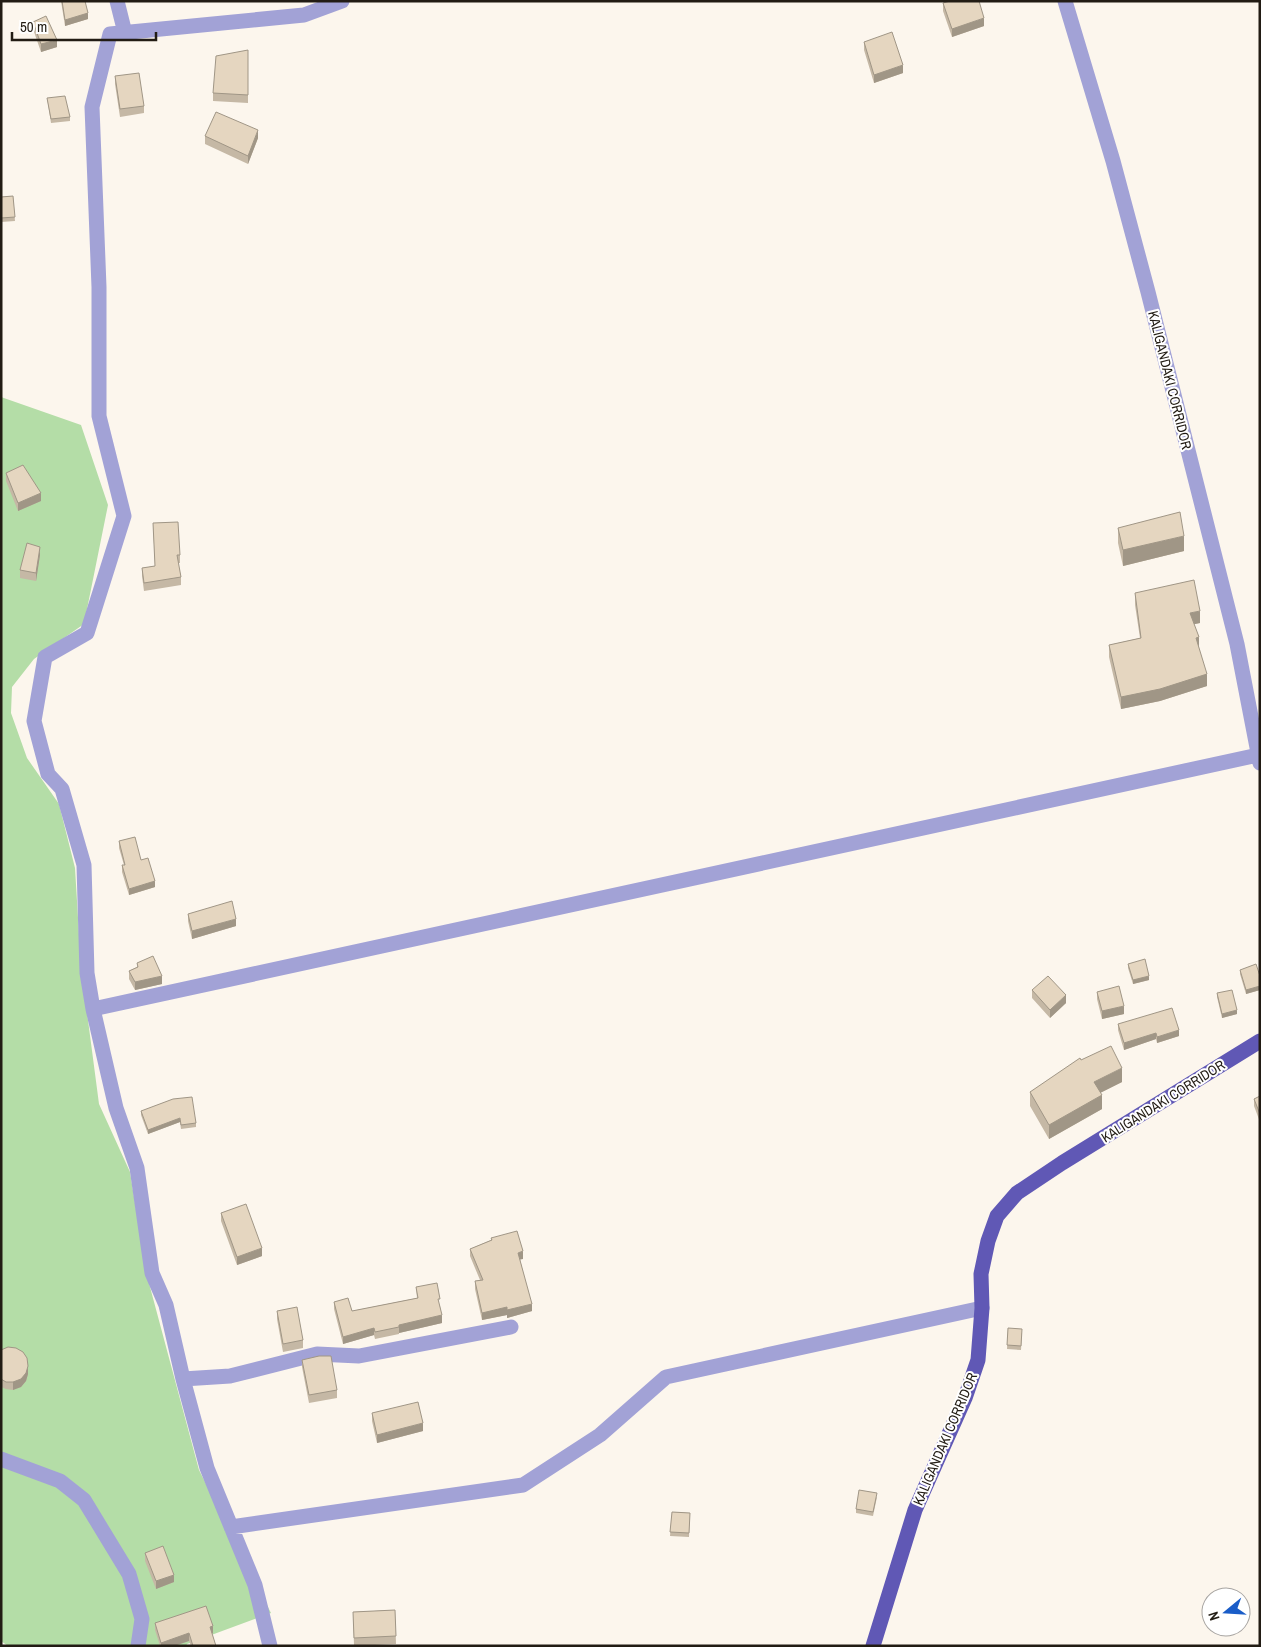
<svg xmlns="http://www.w3.org/2000/svg" width="1261" height="1647" font-family="'Archivo Narrow',sans-serif">
<rect width="100%" height="100%" fill="#fcf6ed"/>
<path fill="#b4dda7" d="M 1,397 L 81,425 L 108,505 L 84,624 L 34,659 L 12,687 L 11,713 L 27,758 L 59,804 L 75,868 L 81,967 L 99,1104 L 130,1172 L 146,1272 L 199,1470 L 271,1613 L 187,1644 L 186,1646 L 8,1646 L 1,1641 Z"/>
<g fill="none" stroke-linecap="round" stroke-linejoin="round">
<path stroke="#a2a2d6" stroke-width="15" d="M 117,1 L 125,33
M 1065,1 L 1113,161 L 1148,292 L 1237,644 L 1260,763
M 93,1009 L 1258,755
M 183,1379 L 230,1376 L 317,1354 L 359,1356 L 511,1327
M 1,1459 L 60,1481 L 84,1500 L 129,1574 L 142,1619 L 138,1646
M 231,1527 L 523,1485 L 600,1435 L 666,1377 L 982,1308
M 270,1646 L 255,1585 L 207,1468 L 183,1379 L 166,1305 L 152,1273 L 137,1168 L 116,1108 L 93,1009 L 87,973 L 84,865 L 62,789 L 48,774 L 34,721 L 45,657 L 87,633 L 124,516 L 99,416 L 99,287 L 92,107 L 110,34 L 304,15 L 342,1"/>
<path stroke="#6058b5" stroke-width="15" d="M 873,1646 L 915,1510 L 965,1398 L 978,1360 L 982,1308 L 981,1274 L 988,1241 L 997,1216 L 1017,1193 L 1062,1163 L 1260,1041"/>
</g>
<path fill="#c5b8a5" d="M 61,1 L 85,1 L 88,19 L 65,26 Z
M 943,3 L 984,26 L 952,37 L 943,11 Z
M 33,22 L 57,47 L 41,52 L 33,29 Z
M 864,42 L 903,73 L 874,83 L 864,50 Z
M 248,50 L 248,103 L 213,101 L 213,93 Z
M 115,76 L 144,106 L 144,113 L 120,117 L 115,84 Z
M 47,98 L 70,117 L 70,121 L 51,123 Z
M 205,136 L 258,138 L 248,164 L 205,144 Z
M 13,196 L 15,221 L 1,222 L 1,197 Z
M 6,473 L 41,501 L 18,511 L 6,481 Z
M 153,523 L 180,555 L 180,563 L 178,563 L 181,577 L 181,585 L 144,591 L 142,576 L 142,568 L 155,566 Z
M 1118,528 L 1184,551 L 1123,566 L 1118,543 Z
M 40,555 L 36,581 L 20,578 L 20,570 Z
M 1135,593 L 1200,623 L 1194,624 L 1207,686 L 1160,701 L 1121,709 L 1109,657 L 1109,645 L 1140,638 L 1135,605 Z
M 119,841 L 141,860 L 155,887 L 129,895 L 122,872 L 122,865 L 124,865 L 119,848 Z
M 188,914 L 236,926 L 192,939 L 188,921 Z
M 137,963 L 162,984 L 135,990 L 129,979 L 129,971 L 137,967 Z
M 1128,964 L 1149,980 L 1133,984 L 1128,968 Z
M 1240,970 L 1260,976 L 1260,990 L 1246,994 L 1240,974 Z
M 1032,990 L 1066,1003 L 1050,1018 L 1032,998 Z
M 1097,992 L 1124,1014 L 1102,1019 L 1097,999 Z
M 1217,993 L 1237,1014 L 1222,1018 L 1217,997 Z
M 1118,1024 L 1179,1036 L 1157,1043 L 1156,1039 L 1124,1050 L 1118,1030 Z
M 1081,1060 L 1122,1082 L 1100,1093 L 1102,1109 L 1049,1139 L 1030,1106 L 1030,1092 Z
M 1260,1096 L 1260,1122 L 1254,1106 L 1254,1099 Z
M 141,1111 L 196,1123 L 196,1127 L 181,1129 L 180,1122 L 148,1134 L 141,1115 Z
M 221,1213 L 262,1256 L 237,1265 L 221,1221 Z
M 491,1238 L 523,1259 L 520,1259 L 532,1311 L 507,1318 L 507,1315 L 482,1320 L 475,1289 L 475,1281 L 480,1280 L 470,1256 L 470,1249 L 491,1240 Z
M 416,1287 L 440,1306 L 442,1323 L 399,1333 L 399,1334 L 375,1339 L 374,1335 L 343,1344 L 334,1309 L 334,1302 L 352,1311 L 417,1298 Z
M 277,1311 L 303,1340 L 303,1348 L 283,1352 L 277,1319 Z
M 1008,1328 L 1022,1333 L 1021,1350 L 1007,1349 Z
M 1,1350 L 28,1374 L 26,1381 L 21,1387 L 13,1390 L 6,1389 L 1,1387 Z
M 302,1360 L 337,1390 L 337,1398 L 309,1403 L 302,1367 Z
M 372,1413 L 423,1431 L 377,1443 L 372,1421 Z
M 877,1497 L 873,1516 L 856,1513 L 856,1509 Z
M 672,1512 L 690,1513 L 689,1537 L 670,1536 Z
M 145,1553 L 174,1582 L 156,1589 L 145,1561 Z
M 395,1610 L 396,1644 L 354,1646 L 353,1612 Z
M 155,1623 L 213,1633 L 212,1634 L 216,1646 L 191,1646 L 189,1641 L 174,1646 L 160,1646 L 155,1630 Z"/>
<path fill="#a09686" d="M 88,13 L 88,19 L 65,26 L 65,20 Z
M 984,18 L 984,26 L 952,37 L 952,29 Z
M 57,40 L 57,47 L 41,52 L 41,44 Z
M 903,65 L 903,73 L 874,83 L 874,75 Z
M 258,130 L 258,138 L 248,164 L 248,156 Z
M 41,493 L 41,501 L 18,511 L 18,503 Z
M 1184,536 L 1184,551 L 1123,566 L 1123,550 Z
M 40,547 L 40,555 L 36,581 L 36,573 Z
M 1200,611 L 1200,623 L 1190,625 L 1190,613 Z
M 1199,637 L 1199,649 L 1196,638 Z
M 1207,674 L 1207,686 L 1160,701 L 1121,709 L 1121,697 Z
M 155,881 L 155,887 L 129,895 L 129,889 Z
M 236,919 L 236,926 L 192,939 L 192,931 Z
M 162,976 L 162,984 L 135,990 L 135,982 Z
M 1149,976 L 1149,980 L 1133,984 L 1133,980 Z
M 1260,986 L 1260,990 L 1246,994 L 1246,990 Z
M 1066,995 L 1066,1003 L 1050,1018 L 1050,1010 Z
M 1124,1006 L 1124,1014 L 1102,1019 L 1102,1011 Z
M 1237,1010 L 1237,1014 L 1222,1018 L 1222,1014 Z
M 1179,1030 L 1179,1036 L 1157,1043 L 1157,1037 Z
M 1156,1033 L 1156,1039 L 1124,1050 L 1124,1043 Z
M 1122,1068 L 1122,1082 L 1094,1096 L 1094,1082 Z
M 1102,1095 L 1102,1109 L 1049,1139 L 1049,1125 Z
M 180,1118 L 180,1122 L 148,1134 L 148,1130 Z
M 262,1248 L 262,1256 L 237,1265 L 237,1257 Z
M 523,1251 L 523,1259 L 518,1260 L 518,1253 Z
M 532,1304 L 532,1311 L 507,1318 L 507,1310 Z
M 507,1307 L 507,1315 L 482,1320 L 482,1313 Z
M 442,1315 L 442,1323 L 399,1333 L 399,1325 Z
M 374,1328 L 374,1335 L 343,1344 L 343,1337 Z
M 28,1366 L 28,1374 L 26,1381 L 21,1387 L 13,1390 L 13,1382 Z
M 423,1423 L 423,1431 L 377,1443 L 377,1435 Z
M 174,1575 L 174,1582 L 156,1589 L 156,1581 Z
M 213,1626 L 213,1633 L 210,1634 L 210,1627 Z
M 189,1633 L 189,1641 L 174,1646 L 161,1646 L 161,1643 Z"/>
<path fill="#e5d6c0" stroke="#a09686" d="M 62,1 L 85,1 L 88,13 L 65,20 Z
M 950,1 L 979,1 L 984,18 L 952,29 L 943,3 Z
M 46,16 L 57,40 L 41,44 L 33,22 Z
M 892,32 L 903,65 L 874,75 L 864,42 Z
M 248,50 L 248,95 L 213,93 L 216,56 Z
M 139,73 L 144,106 L 120,109 L 115,76 Z
M 65,96 L 70,117 L 51,119 L 47,98 Z
M 216,112 L 258,130 L 248,156 L 205,136 Z
M 13,196 L 15,217 L 1,218 L 1,197 Z
M 23,465 L 41,493 L 18,503 L 6,473 Z
M 1180,512 L 1184,536 L 1123,550 L 1118,528 Z
M 178,522 L 180,555 L 177,555 L 181,577 L 144,583 L 142,568 L 155,566 L 153,523 Z
M 27,543 L 40,547 L 36,573 L 20,570 Z
M 1194,580 L 1200,611 L 1190,613 L 1199,637 L 1196,638 L 1207,674 L 1160,689 L 1121,697 L 1109,645 L 1141,638 L 1135,593 Z
M 135,837 L 141,860 L 148,858 L 155,881 L 129,889 L 122,865 L 125,865 L 119,841 Z
M 232,901 L 236,919 L 192,931 L 188,914 Z
M 153,956 L 162,976 L 135,982 L 129,971 L 138,967 L 137,963 Z
M 1145,959 L 1149,976 L 1133,980 L 1128,964 Z
M 1256,964 L 1260,976 L 1260,986 L 1246,990 L 1240,970 Z
M 1048,976 L 1066,995 L 1050,1010 L 1032,990 Z
M 1119,986 L 1124,1006 L 1102,1011 L 1097,992 Z
M 1232,990 L 1237,1010 L 1222,1014 L 1217,993 Z
M 1172,1008 L 1179,1030 L 1157,1037 L 1156,1033 L 1124,1043 L 1118,1024 Z
M 1111,1046 L 1122,1068 L 1094,1082 L 1102,1095 L 1049,1125 L 1030,1092 L 1080,1058 L 1081,1060 Z
M 1260,1096 L 1260,1114 L 1254,1099 Z
M 192,1097 L 196,1123 L 181,1125 L 180,1118 L 148,1130 L 141,1111 L 173,1099 Z
M 246,1204 L 262,1248 L 237,1257 L 221,1213 Z
M 517,1231 L 523,1251 L 518,1253 L 532,1304 L 507,1310 L 507,1307 L 482,1313 L 475,1281 L 483,1280 L 470,1249 L 492,1240 L 491,1238 Z
M 437,1283 L 440,1299 L 438,1299 L 442,1315 L 399,1325 L 399,1327 L 375,1332 L 374,1328 L 343,1337 L 334,1302 L 348,1298 L 352,1311 L 418,1298 L 416,1287 Z
M 297,1307 L 303,1340 L 283,1344 L 277,1311 Z
M 1008,1328 L 1022,1329 L 1021,1346 L 1007,1345 Z
M 8,1347 L 16,1348 L 23,1352 L 27,1358 L 28,1366 L 26,1373 L 21,1379 L 13,1382 L 6,1382 L 1,1379 L 1,1350 Z
M 319,1356 L 331,1356 L 337,1390 L 309,1395 L 302,1360 Z
M 418,1402 L 423,1423 L 377,1435 L 372,1413 Z
M 859,1490 L 877,1493 L 873,1512 L 856,1509 Z
M 672,1512 L 690,1513 L 689,1533 L 670,1532 Z
M 163,1546 L 174,1575 L 156,1581 L 145,1553 Z
M 206,1606 L 213,1626 L 210,1627 L 216,1646 L 193,1646 L 189,1633 L 161,1643 L 155,1623 Z
M 395,1610 L 396,1636 L 354,1638 L 353,1612 Z"/>
<g text-anchor="middle" dominant-baseline="central" stroke-width="4" stroke-linejoin="round" paint-order="stroke">
<g font-size="14" fill="#221c14" stroke="#fff">
<text transform="translate(1170 380) rotate(76)">KALIGANDAKI CORRIDOR</text>
<text transform="translate(1163 1101) rotate(-32)">KALIGANDAKI CORRIDOR</text>
<text transform="translate(945 1439) rotate(-67)">KALIGANDAKI CORRIDOR</text>
</g>
</g>
<rect width="1261" height="1647" fill="none" stroke="#221c14" stroke-width="5"/>
<g transform="translate(1226 1612) rotate(252)"><circle r="24" fill="#ffffff" stroke="#a7a4a1"/>
<path d="M0-4L9 19L0 12L-9 19Z" fill="#1a5dc8"/>
<text y="-8" font-size="14" font-weight="bold" text-anchor="middle" fill="#221c14">N</text>
</g>
<path d="M12 32v8h144v-8" fill="none" stroke="#221c14" stroke-width="2.5"/>
<text x="20" y="32" font-size="15" fill="#221c14" stroke="#ffffff" stroke-width="4" paint-order="stroke">50 m</text>
</svg>
